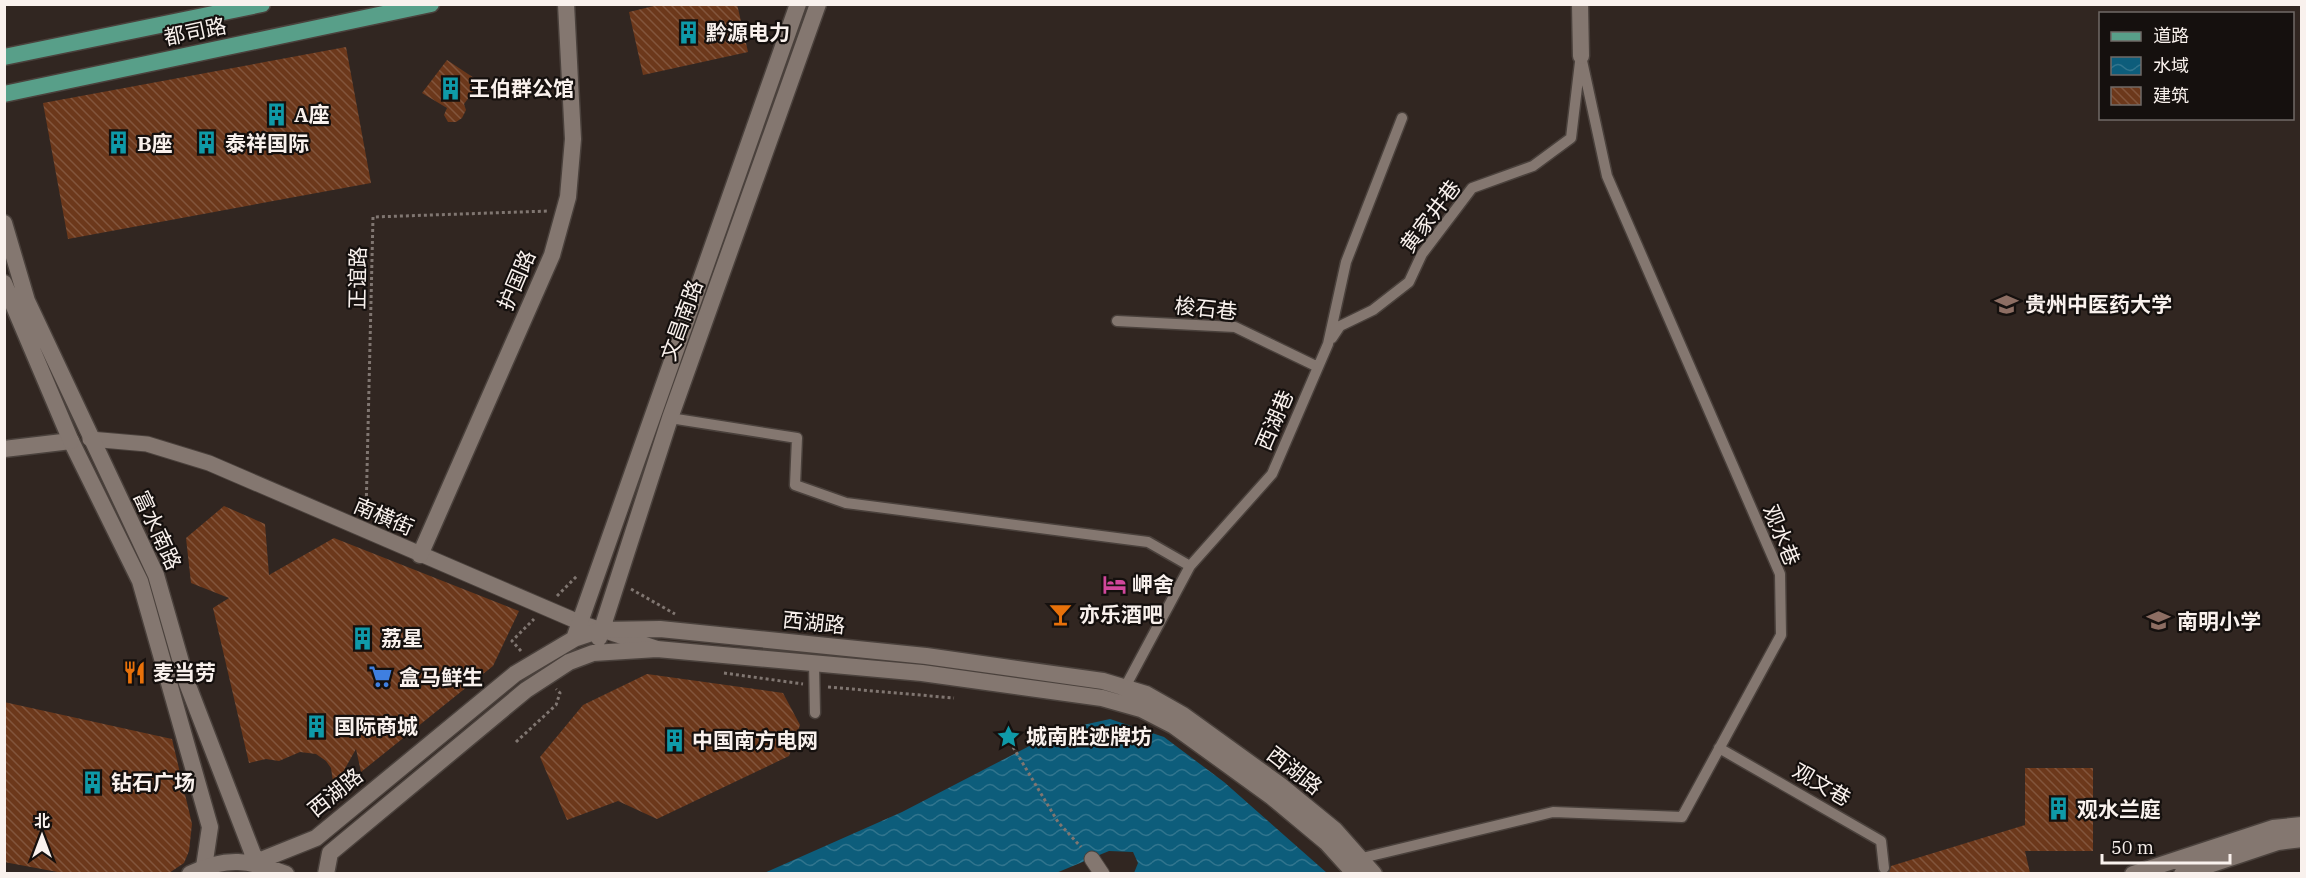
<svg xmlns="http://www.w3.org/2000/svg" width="2306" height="878" font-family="'IBM Plex Serif','Noto Sans SC',serif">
<defs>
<pattern id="water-waves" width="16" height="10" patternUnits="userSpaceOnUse" patternTransform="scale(1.5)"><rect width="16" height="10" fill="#0d5d7b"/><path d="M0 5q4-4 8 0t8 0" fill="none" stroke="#31758e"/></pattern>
<pattern id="building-back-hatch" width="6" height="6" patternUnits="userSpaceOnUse" patternTransform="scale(1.5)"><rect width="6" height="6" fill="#6c381b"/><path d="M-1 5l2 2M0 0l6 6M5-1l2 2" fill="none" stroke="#82553c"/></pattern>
</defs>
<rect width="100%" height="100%" fill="#312621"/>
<path fill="url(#water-waves)" d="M 1110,719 L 1164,737 L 1224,782 L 1327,873 L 1134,873 L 1138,863 L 1133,852 L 1109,851 L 1056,873 L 762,874 L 902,812 L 1041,740 L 1074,727 Z"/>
<path fill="url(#building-back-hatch)" d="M 662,4 L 737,4 L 748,52 L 643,75 L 629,12 Z
M 346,47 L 371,183 L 68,239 L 43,103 Z
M 447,60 L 480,82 L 464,104 L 466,110 L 462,118 L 456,122 L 448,122 L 444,115 L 447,108 L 422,93 Z
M 224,506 L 265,524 L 269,575 L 334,538 L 519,611 L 493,666 L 361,772 L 356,749 L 334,788 L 331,768 L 326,761 L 316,754 L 300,752 L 279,761 L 266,759 L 249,763 L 213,608 L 229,598 L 191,583 L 186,538 Z
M 647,674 L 783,693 L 800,725 L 789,756 L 657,819 L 618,801 L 567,820 L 540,757 L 583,705 Z
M 4,702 L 172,739 L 192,824 L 189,851 L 184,863 L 169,873 L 63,873 L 4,862 Z
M 2025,768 L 2093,768 L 2093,851 L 2025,851 L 2030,873 L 1889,873 L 1891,866 L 2025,825 Z"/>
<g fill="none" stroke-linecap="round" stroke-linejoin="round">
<defs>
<path id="service" d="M 1117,321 L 1235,327 L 1318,367
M 1332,338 L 1340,326 L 1373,310 L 1409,282 L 1422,254 L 1472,188 L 1533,166 L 1571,138 L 1580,62
M 670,418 L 797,438 L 795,485 L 846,503 L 1148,542 L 1190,566
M 814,663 L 815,713
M 1123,691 L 1190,566 L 1272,474 L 1328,344 L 1346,262 L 1402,118
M 1719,748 L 1881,841 L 1884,868
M 1362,858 L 1553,812 L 1682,817 L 1781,635 L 1780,574 L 1607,176 L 1581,56"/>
<path id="pedestrian" d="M 90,439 L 147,444 L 209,463 L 581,623 L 656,648
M 1092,859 L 1102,874"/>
<path id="minor" d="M 1580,4 L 1581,56
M 4,449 L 71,441"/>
<path id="tertiary" d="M 71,441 L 140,581 L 210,827 L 204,867
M 420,555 L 552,255 L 568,197 L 573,139 L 566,4"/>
<path id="secondary" d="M 4,223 L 27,301 L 156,575 L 187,683 L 256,862 L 316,838 L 515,674 L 574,639 L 601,630 L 660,629 L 926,656 L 1103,681 L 1146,694 L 1183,715 L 1280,785 L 1335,830 L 1374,874
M 4,283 L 71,441
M 599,638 L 670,418 L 818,4
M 574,639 L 798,4
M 190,874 C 226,856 250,860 286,874
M 326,874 L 330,853 L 526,690 L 569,662 L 593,653 L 657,649 L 922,673 L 1102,698 L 1141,709 L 1174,726 L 1272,797 L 1326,842 L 1355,874
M 2133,874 L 2273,828 L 2302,825
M 2182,874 L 2278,842 L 2302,839"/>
<path id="primary" d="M 4,57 L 262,4
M 4,94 L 431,4"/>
</defs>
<use href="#service" stroke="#4a413c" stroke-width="13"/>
<use href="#pedestrian" stroke="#4a413c" stroke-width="17"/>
<use href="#minor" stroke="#4a413c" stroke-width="19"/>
<use href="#tertiary" stroke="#4a413c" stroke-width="19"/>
<use href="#secondary" stroke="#4a413c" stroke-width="19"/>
<use href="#primary" stroke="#4a413c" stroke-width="19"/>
<path stroke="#807671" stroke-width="3" stroke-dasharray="3 3" stroke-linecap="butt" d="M 366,514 L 373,217 L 549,211
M 631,589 L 675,614
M 557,596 L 578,575
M 521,651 L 512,641 L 534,619
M 724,673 L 803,684
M 828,687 L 954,698
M 516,742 L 556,705 L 560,693 L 556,689
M 1010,742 L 1058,822 L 1081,847"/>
<use href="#service" stroke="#847770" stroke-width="10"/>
<use href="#pedestrian" stroke="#847770" stroke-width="15"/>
<use href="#minor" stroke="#847770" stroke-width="16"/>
<use href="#tertiary" stroke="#847770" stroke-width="16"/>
<use href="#secondary" stroke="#847770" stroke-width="16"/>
<use href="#primary" stroke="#589f89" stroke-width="16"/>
</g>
<defs>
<symbol id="building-bare" viewBox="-9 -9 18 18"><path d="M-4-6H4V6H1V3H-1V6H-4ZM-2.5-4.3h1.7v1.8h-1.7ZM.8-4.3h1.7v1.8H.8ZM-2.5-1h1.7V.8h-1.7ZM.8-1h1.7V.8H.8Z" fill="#0f9aa8" stroke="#15100e" stroke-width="2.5" paint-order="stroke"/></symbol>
<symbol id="university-bare" viewBox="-9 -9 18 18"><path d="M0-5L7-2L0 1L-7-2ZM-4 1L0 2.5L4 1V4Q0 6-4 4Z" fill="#8d6e63" stroke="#15100e" stroke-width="2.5" paint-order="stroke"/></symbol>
<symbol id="hotel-bare" viewBox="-9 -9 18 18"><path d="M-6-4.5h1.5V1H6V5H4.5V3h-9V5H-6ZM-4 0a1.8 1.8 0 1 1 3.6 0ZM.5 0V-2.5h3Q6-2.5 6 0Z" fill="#d1479c" stroke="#15100e" stroke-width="2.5" paint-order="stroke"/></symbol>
<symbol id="bar-bare" viewBox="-9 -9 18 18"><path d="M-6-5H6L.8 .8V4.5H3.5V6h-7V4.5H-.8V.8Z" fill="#e8710a" stroke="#15100e" stroke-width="2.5" paint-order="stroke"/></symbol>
<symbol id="school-bare" viewBox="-9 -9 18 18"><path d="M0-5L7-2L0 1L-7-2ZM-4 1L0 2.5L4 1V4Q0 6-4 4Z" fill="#8d6e63" stroke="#15100e" stroke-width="2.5" paint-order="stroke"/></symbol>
<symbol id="restaurant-bare" viewBox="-9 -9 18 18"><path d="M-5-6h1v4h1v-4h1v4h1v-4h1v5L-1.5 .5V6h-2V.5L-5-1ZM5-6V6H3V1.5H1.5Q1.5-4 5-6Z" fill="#e8710a" stroke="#15100e" stroke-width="2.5" paint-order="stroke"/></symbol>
<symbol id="supermarket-bare" viewBox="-9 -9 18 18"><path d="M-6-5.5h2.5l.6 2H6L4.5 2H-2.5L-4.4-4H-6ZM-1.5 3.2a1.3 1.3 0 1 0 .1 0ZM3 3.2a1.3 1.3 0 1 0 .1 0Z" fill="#3f7fe0" stroke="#15100e" stroke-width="2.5" paint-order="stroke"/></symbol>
<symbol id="sight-bare" viewBox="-9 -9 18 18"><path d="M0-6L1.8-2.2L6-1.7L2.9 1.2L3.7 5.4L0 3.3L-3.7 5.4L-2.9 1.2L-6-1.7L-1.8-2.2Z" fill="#0f9aa8" stroke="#15100e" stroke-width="2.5" paint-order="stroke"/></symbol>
</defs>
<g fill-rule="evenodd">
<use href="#building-bare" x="672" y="16" width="33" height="33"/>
<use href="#building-bare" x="434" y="72" width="33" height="33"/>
<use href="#building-bare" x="260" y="98" width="33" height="33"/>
<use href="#building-bare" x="102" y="126" width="33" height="33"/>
<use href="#building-bare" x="190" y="126" width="33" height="33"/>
<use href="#university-bare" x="1990" y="288" width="33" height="33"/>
<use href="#hotel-bare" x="1098" y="568" width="33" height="33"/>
<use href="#bar-bare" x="1044" y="598" width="33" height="33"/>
<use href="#school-bare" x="2142" y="604" width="33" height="33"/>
<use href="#building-bare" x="346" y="622" width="33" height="33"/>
<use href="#restaurant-bare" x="118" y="656" width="33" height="33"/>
<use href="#supermarket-bare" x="364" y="660" width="33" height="33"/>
<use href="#building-bare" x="300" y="710" width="33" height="33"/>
<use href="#sight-bare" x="992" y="720" width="33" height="33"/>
<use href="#building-bare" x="658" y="724" width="33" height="33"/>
<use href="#building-bare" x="76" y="766" width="33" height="33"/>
<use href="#building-bare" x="2042" y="792" width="33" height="33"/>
</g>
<g text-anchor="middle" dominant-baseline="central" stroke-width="4.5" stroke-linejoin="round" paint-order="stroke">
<g font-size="21" fill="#f9f1ed" stroke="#15100e">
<text transform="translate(195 31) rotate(-12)">都司路</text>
<text transform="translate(1430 216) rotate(-53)">黄家井巷</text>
<text transform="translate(357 278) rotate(-89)">正谊路</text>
<text transform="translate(516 280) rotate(-67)">护国路</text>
<text transform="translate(1206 308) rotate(6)">梭石巷</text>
<text transform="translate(681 320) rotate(-70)">文昌南路</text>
<text transform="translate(1274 420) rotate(-67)">西湖巷</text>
<text transform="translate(384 516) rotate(23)">南横街</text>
<text transform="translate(158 530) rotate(65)">富水南路</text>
<text transform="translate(1782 535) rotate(68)">观水巷</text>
<text transform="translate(814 622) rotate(6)">西湖路</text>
<text transform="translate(1295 770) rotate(38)">西湖路</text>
<text transform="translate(1822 784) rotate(30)">观文巷</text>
<text transform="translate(335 792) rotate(-39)">西湖路</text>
</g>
<g font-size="21" font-weight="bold" fill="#f9f1ed" stroke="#15100e" text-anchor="start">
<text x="706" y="32">黔源电力</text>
<text x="469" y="88">王伯群公馆</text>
<text x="294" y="114">A座</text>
<text x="137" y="143">B座</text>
<text x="225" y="143">泰祥国际</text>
<text x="2025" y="304">贵州中医药大学</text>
<text x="1132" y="584">岬舍</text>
<text x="1079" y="614">亦乐酒吧</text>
<text x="2177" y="621">南明小学</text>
<text x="381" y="638">荔星</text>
<text x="153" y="672">麦当劳</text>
<text x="399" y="677">盒马鲜生</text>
<text x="334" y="726">国际商城</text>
<text x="1026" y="736">城南胜迹牌坊</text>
<text x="692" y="740">中国南方电网</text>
<text x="111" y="782">钻石广场</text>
<text x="2077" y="809">观水兰庭</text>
</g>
</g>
<rect width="2306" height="878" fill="none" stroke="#f9f1ed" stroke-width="12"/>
<rect x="2099" y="12" width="195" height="108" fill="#15100e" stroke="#706a67" stroke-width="1.5"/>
<rect x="2111" y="32" width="30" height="9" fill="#589f89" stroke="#706a67" stroke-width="1.5"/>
<text x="2153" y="42" font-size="18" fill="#f9f1ed">道路</text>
<rect x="2111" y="57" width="30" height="18" fill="url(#water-waves)" stroke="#706a67" stroke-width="1.5"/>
<text x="2153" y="72" font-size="18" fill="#f9f1ed">水域</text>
<rect x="2111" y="87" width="30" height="18" fill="url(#building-back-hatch)" stroke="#706a67" stroke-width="1.5"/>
<text x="2153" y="102" font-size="18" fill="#f9f1ed">建筑</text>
<g transform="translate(42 836)" stroke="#15100e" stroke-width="4.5" paint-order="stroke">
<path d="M0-4.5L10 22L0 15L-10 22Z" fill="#f9f1ed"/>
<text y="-9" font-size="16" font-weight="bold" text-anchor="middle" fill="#f9f1ed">北</text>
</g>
<path d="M2102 854v9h128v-9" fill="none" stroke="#f9f1ed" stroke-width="3"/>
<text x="2111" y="854" font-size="18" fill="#f9f1ed" stroke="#15100e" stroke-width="4.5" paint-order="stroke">50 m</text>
</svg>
